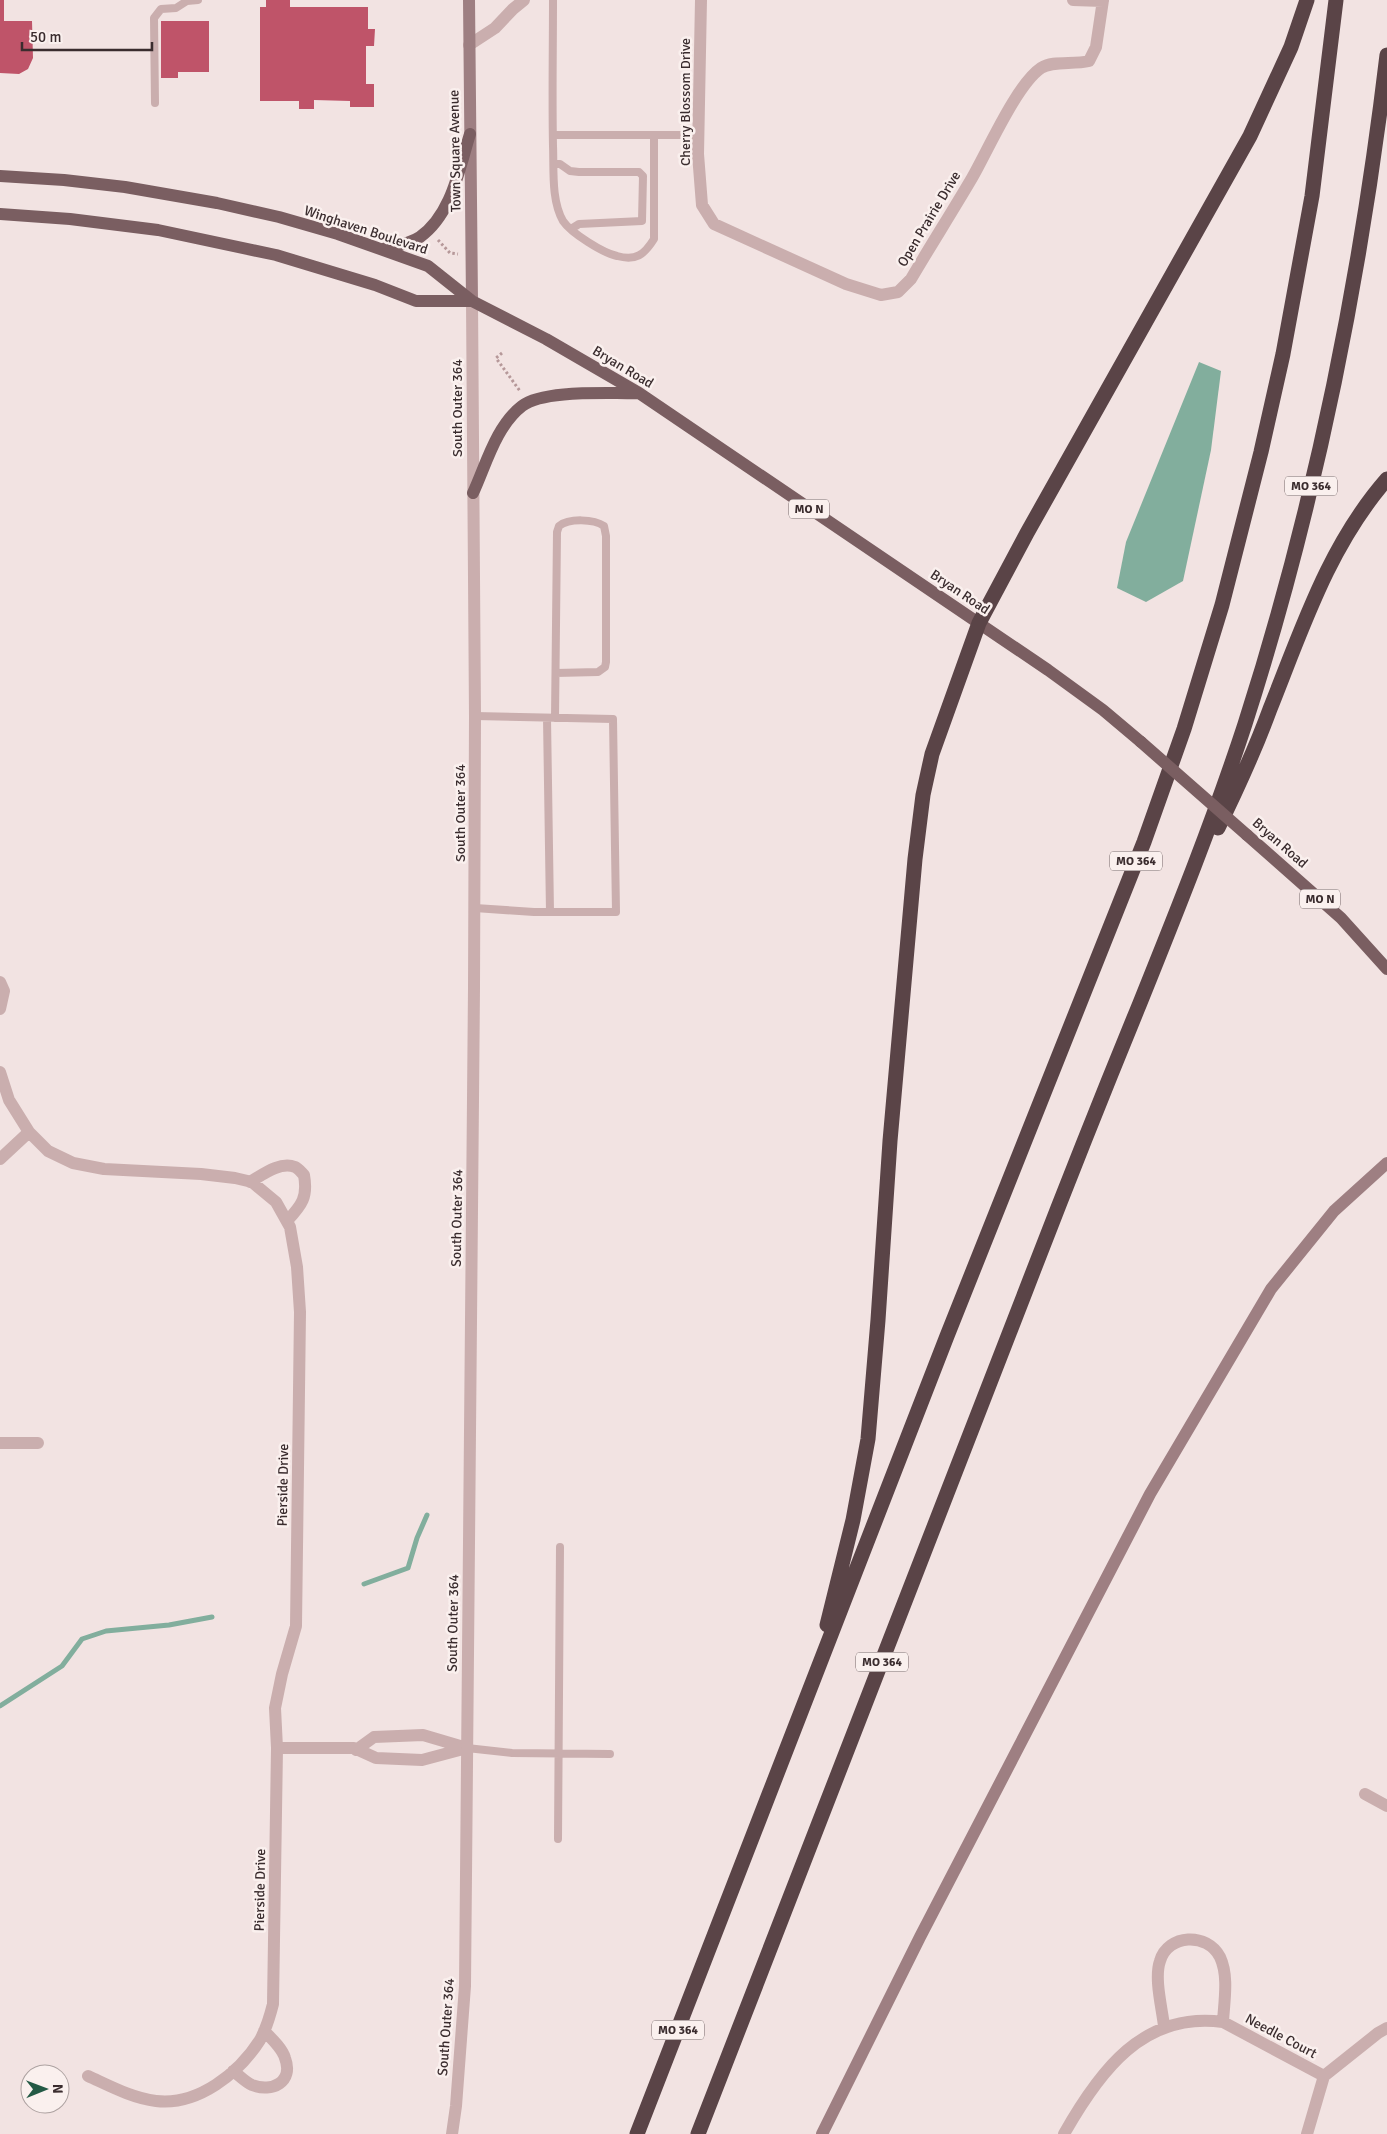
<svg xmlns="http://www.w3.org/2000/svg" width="1387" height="2134" font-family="Signika,sans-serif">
<rect width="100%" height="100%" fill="#f2e3e2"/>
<path fill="#82ae9d" d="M 1199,362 L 1221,371 L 1211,450 L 1183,581 L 1146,602 L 1117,588 L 1126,542 Z"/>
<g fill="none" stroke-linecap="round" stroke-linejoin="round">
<path stroke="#82ae9d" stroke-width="5" d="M 364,1584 L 408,1568 L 417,1538 L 427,1515
M 0,1706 L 62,1666 L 82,1639 L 106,1631 L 169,1625 L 212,1617"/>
</g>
<path fill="#bf5469" d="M 0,0 L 4,0 L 4,21 L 32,21 L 33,58 L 28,69 L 19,74 L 0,73 Z
M 266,0 L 290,0 L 290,7 L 368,7 L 368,29 L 375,29 L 374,46 L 366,46 L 366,84 L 374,84 L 374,107 L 350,107 L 350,101 L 314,100 L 314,109 L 299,109 L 299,101 L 260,101 L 260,7 L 266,7 Z
M 161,21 L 209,21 L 209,72 L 178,72 L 178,78 L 161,78 Z"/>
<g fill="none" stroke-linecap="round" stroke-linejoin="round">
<path stroke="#b69899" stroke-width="3" stroke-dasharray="2.5 2.5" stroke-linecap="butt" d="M 438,240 L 450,253 L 458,254
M 502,353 L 496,358 L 520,391"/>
<path stroke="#caaeae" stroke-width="8" d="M 553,0 C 553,49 552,97 553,146 C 554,169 551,200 563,221 C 571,233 603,253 617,256 C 636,261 644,255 654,239 L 654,136
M 155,103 L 154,18 L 161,9 L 176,8 L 187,1 L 198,0
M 553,135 L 699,135
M 554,164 L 560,164 L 570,171 L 579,172 L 639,172 L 643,176 L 642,221 L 579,224 L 571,229
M 547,718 L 550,912
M 555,718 L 557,532 L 559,526 C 569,518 594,519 604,526 L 606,536 L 606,662 L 605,667 L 598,672 L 556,673
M 475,908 L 534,912 L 616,912 L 613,719 L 475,716
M 467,1748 L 512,1753 L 610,1754
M 558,1839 L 560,1547"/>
<path stroke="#caaeae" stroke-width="12" d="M 701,0 L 698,154 L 702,205 L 714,224 L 846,284 L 881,295 L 898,292 L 911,279 C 931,245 952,212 972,178 C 988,150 1017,84 1041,68 C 1053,60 1073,65 1089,61 L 1096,47 L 1103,0
M 1073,0 L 1103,1
M 469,45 L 495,28 L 513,9 L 524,0
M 0,982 L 4,991 L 0,1009
M 0,1072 L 9,1100 L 29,1132 L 48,1151 L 73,1163 L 104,1169 L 201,1174 L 235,1178 L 252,1182 L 276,1202 L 290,1227 L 297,1267 L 300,1312 L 296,1626 L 282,1674 L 275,1708 L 277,1748 L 273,2004 C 270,2016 266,2029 260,2040 C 239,2073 198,2106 156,2101 C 132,2098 110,2086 88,2076
M 0,1159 L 29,1132
M 250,1182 C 262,1175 280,1161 295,1167 C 298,1168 302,1173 304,1175 C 308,1197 302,1205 287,1221
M 0,1443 L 38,1443
M 277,1748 L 354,1748 L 376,1758 L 422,1760 L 467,1748
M 356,1750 L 374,1737 L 423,1735 L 467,1748
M 1365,1794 L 1387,1806
M 1164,2026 C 1162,2008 1154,1978 1160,1961 C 1168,1934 1207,1932 1220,1957 C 1229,1976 1224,2002 1223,2022
M 233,2071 C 239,2075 245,2082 252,2085 C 272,2093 294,2082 285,2058 C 282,2048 271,2038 264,2031
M 1064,2134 C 1099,2072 1143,2011 1223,2022 L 1324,2076
M 1307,2134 L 1324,2076 L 1378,2033 L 1387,2028"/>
<path stroke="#caaeae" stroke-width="12" d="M 452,2134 L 456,2106 L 465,1986 L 474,988 L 475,716 L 472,301"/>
<path stroke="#9e7f82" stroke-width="12" d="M 469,0 L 472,301
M 822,2134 L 920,1937 L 1150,1494 L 1271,1289 L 1334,1211 L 1387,1163"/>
<path stroke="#7a5e61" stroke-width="12" d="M 0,176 L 64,180 L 125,187 L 217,203 L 279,217 L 338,234 L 428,266 L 472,301 L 546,339 L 639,393 L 1048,670 L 1103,710 L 1141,742
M 0,214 L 70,219 L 158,230 L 276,255 L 375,285 L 416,301 L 472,301
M 383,249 C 395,246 410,244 420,237 C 452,214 459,169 470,134
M 473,493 C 486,465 496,426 522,406 C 544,389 610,394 639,393
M 1247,835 L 1341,918 L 1387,969"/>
<path stroke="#5a4447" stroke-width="15" d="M 1218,828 C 1237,789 1255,750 1270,709 C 1302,629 1329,545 1387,479
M 827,1625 L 853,1520 L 868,1439 L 878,1320 L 890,1141 L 915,859 L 923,795 L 932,754 L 979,623 L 1027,533 L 1250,136 L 1291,47 L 1307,0
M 637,2134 L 947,1336 L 1144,842 L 1184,729 L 1222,605 L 1261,452 L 1283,354 L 1312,196 L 1336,0
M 698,2134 C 808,1853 916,1571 1026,1290 C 1063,1194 1101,1098 1140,1003 C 1177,911 1214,819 1245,724 C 1315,506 1360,282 1387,55"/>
<path stroke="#7a5e61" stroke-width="12" d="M 1141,742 L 1247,835"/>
</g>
<g text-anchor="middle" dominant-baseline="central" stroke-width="5" stroke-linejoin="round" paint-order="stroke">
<g fill="#faf0ee" stroke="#746768" stroke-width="1">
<rect x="1285" y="476.5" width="52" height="19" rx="4"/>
<rect x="789" y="499.5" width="40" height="19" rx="4"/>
<rect x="1110" y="851.5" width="52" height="19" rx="4"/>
<rect x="1300" y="889.5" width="40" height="19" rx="4"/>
<rect x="856" y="1652.5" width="52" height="19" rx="4"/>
<rect x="652" y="2020.5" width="52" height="19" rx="4"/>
</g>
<g font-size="12" font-weight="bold" fill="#3a2c2e">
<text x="1311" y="486">MO 364</text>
<text x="809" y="509">MO N</text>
<text x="1136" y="861">MO 364</text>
<text x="1320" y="899">MO N</text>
<text x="882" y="1662">MO 364</text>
<text x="678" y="2030">MO 364</text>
</g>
<g font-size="14" fill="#3a2c2e" stroke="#faf0ee">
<text transform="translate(685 102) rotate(-90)">Cherry Blossom Drive</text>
<text transform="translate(455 151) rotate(-91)">Town Square Avenue</text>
<text transform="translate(929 219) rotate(-59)">Open Prairie Drive</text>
<text transform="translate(366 230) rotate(18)">Winghaven Boulevard</text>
<text transform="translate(623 367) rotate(31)">Bryan Road</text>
<text transform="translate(457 408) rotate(-90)">South Outer 364</text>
<text transform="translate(960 592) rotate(34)">Bryan Road</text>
<text transform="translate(460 813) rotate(-90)">South Outer 364</text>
<text transform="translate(1280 843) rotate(41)">Bryan Road</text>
<text transform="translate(457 1218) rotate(-89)">South Outer 364</text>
<text transform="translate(283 1485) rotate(-89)">Pierside Drive</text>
<text transform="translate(453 1623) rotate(-89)">South Outer 364</text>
<text transform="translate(260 1890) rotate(-89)">Pierside Drive</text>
<text transform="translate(446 2027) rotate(-86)">South Outer 364</text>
<text transform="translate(1281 2036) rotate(28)">Needle Court</text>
</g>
</g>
<g transform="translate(45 2089) rotate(89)"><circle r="24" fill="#faf0ee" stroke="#ada2a1"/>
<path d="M0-4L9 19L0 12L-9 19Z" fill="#235945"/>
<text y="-8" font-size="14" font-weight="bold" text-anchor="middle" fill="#3a2c2e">N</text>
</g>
<path d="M22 42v8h130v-8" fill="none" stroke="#3a2c2e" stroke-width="2.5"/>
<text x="30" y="42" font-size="15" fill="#3a2c2e" stroke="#faf0ee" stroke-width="4" paint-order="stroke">50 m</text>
</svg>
